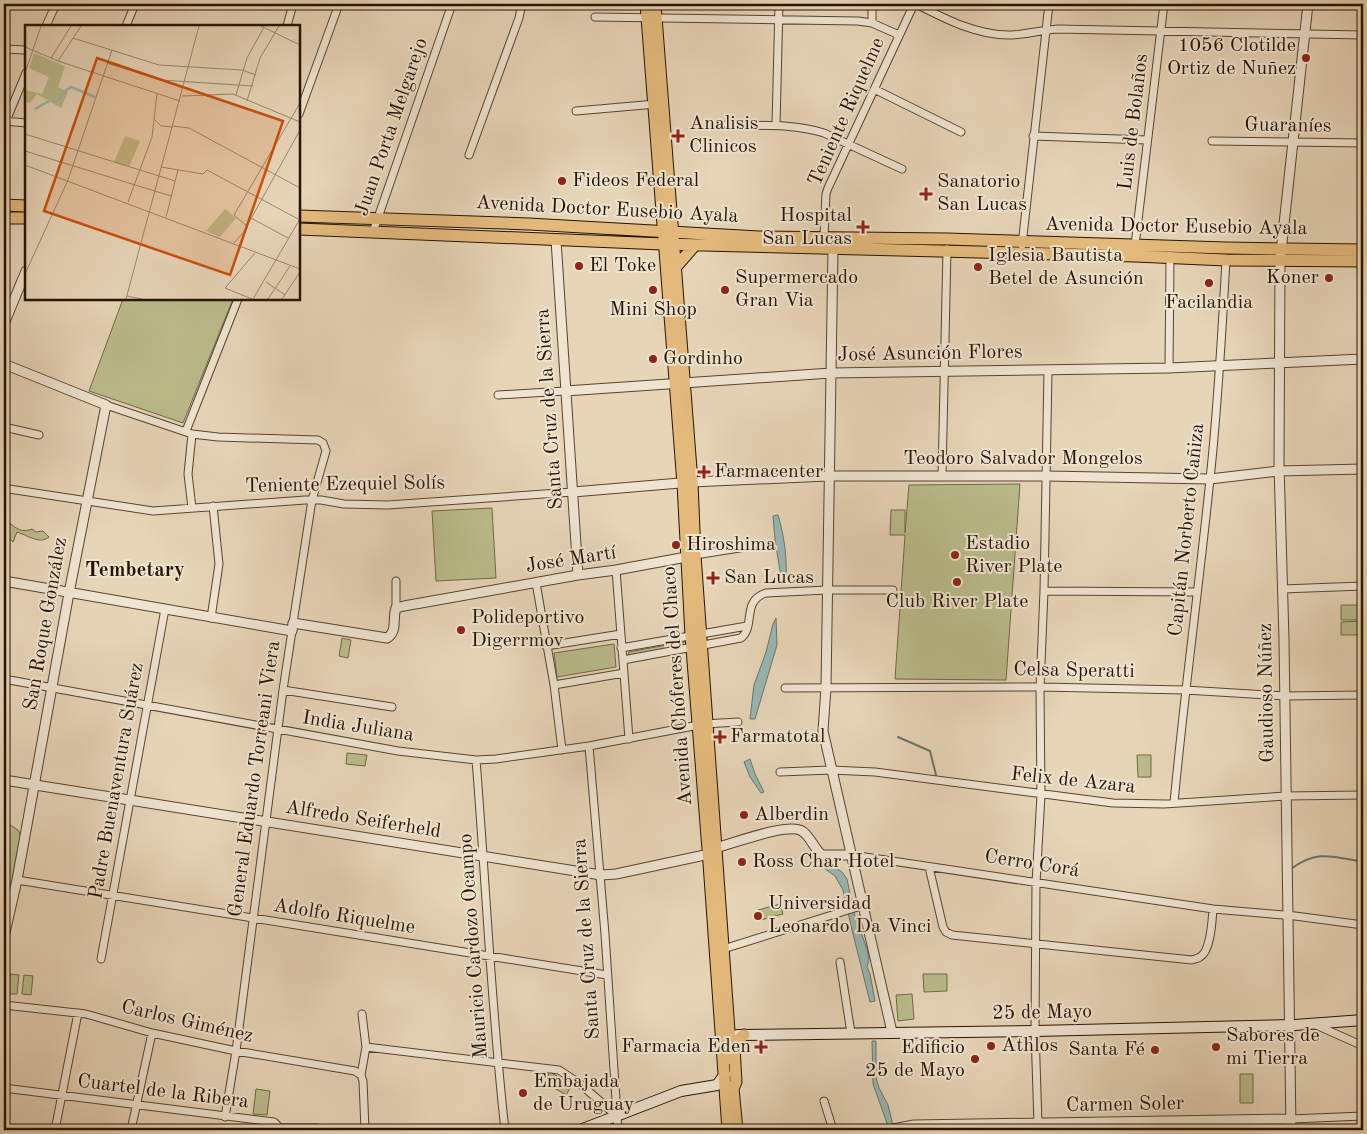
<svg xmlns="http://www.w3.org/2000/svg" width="1367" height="1134" font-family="'Old Standard TT',serif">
<rect width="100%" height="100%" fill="#e7d5b8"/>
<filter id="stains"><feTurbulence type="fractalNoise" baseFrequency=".004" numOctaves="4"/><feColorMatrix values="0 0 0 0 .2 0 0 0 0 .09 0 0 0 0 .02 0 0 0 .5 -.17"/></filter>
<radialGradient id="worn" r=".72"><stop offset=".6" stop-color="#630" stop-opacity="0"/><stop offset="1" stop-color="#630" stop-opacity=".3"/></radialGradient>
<path fill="#babc8b" stroke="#706846" d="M 123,299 L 233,299 L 183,423 L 89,391 Z
M 1020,484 L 1006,680 L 895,679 L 905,535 L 890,535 L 891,510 L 905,510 L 905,533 L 909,485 Z
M 492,508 L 496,578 L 436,581 L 432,511 Z
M 4,519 C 14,525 18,534 32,529 L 36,532 L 43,531 L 49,537 C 40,545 27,535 17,532 L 13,542 L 4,534 Z
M 1341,605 L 1363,605 L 1363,620 L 1341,620 Z
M 1363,621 L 1363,635 L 1341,635 L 1341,622 Z
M 342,638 L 351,640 L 348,658 L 339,656 Z
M 688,641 L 689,645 L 629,656 L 628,655 L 629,652 Z
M 614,644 L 616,667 L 557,677 L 554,653 Z
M 347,753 L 367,755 L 365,766 L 346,764 Z
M 1137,755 L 1151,755 L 1151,777 L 1138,777 Z
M 4,821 L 18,830 L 21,837 L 9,911 L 4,910 Z
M 780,904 L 783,914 L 761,920 L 758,910 Z
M 10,974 L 19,975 L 17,994 L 8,994 Z
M 923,974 L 947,974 L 947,991 L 924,992 Z
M 24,975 L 33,976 L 31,995 L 22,994 Z
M 912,994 L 914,1019 L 898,1021 L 896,995 Z
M 550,1072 L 572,1085 L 566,1095 L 544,1082 Z
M 1240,1074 L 1253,1074 L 1253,1103 L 1240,1103 Z
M 256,1089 L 270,1091 L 267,1115 L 253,1114 Z"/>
<path fill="#98b8b5" stroke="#6a766d" d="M 778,515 C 785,539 787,558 786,583 L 782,583 L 775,540 L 773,516 Z
M 776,618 L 777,645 L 755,719 L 750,719 L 754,685 L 766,652 L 773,624 Z
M 750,759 L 755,774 L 764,792 L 761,793 L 750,777 L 744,762 Z
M 821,861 L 829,861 L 833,866 L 842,872 L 847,879 L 854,913 L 867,949 L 869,960 L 867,967 L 870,974 L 875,1001 L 870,1002 L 852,930 L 843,890 L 835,876 L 825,869 Z
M 872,1041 L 876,1041 L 876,1078 L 879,1088 L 888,1105 L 893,1125 L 888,1126 L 873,1084 Z"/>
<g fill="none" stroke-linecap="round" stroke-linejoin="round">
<path stroke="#6a766d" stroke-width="2" d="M 898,737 L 930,751 L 936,775
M 1291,869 C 1317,849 1334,857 1363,862"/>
<defs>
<path id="minor" d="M 916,4 C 945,19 978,36 1012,35 C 1027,34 1043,30 1058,29 L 1363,35
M 595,17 L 858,21 L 872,23 L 899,35
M 872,23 L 872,4
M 46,26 L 56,4
M 126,26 L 135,4
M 287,26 L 293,4
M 4,49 L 26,50
M 874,89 L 961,132
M 576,111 L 656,104
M 299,114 L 339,4
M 4,121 L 26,123
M 6,121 L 26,73
M 725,125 C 758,126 791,123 824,133 L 902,169
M 776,125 L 779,4
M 1033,136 L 1147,140
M 1212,141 L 1363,143
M 469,155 L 519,18 L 521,8 L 519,4
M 373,232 L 452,4
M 824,237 L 826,194 L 828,188 L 914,4
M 1022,245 L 1049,4
M 1135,245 L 1164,4
M 1169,368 L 1170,257
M 498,395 L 565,391
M 106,405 L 192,434 L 218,437 L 318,440 L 323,443 L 326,451 L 312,500 L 293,623
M 4,427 L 39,435
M 186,431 L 238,299
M 942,476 L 947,249
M 9,489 L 153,511 L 305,500 L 321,500 L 344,504 L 388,505 L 573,492
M 192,508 L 188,474 L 192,434
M 695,555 L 752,546
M 616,570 L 629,739
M 396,581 L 396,608
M 536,583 L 554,685 L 562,750
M 1282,589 L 1363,586
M 1044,591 L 1197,592
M 211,618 L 219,564 L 213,506
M 546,646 L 621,634
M 621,648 L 747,626
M 623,660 L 741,638 C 756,626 741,601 766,593 L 827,590 L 893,590
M 4,679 L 398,751 L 476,760 L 496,759 L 589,746 L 704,724 L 738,722
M 554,685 L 624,673
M 785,688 L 1040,687 L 1185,690 L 1285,696 L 1363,695
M 283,690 L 392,707
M 589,746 L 605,934 L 618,1130
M 476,760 C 486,883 491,1007 505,1130
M 780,772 L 831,770 L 875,772 L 1113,803 L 1164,804 L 1286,796 L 1363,795
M 1174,803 C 1184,695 1199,587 1210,479 C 1218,406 1222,333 1226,260
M 852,855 L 1213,909 L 1295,916 L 1363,925
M 929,867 L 943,927 L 946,932 L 952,935 L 1192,960 C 1194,959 1197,959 1200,957 C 1211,951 1212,921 1213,909
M 17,880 L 607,975
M 720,950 L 864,905
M 101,959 L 165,609
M 840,962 L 851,1033
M 4,1005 L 86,1014 L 152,1033 L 236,1051 L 355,1071 L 361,1075
M 362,1014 L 366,1047 L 361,1075 L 363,1081 L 365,1130
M 1316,1025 L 1363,1046
M 366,1047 L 559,1070 L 579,1083 L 618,1117
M 4,1088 L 274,1122 L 280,1128 L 317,1128
M 824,1101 L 833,1130
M 225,1117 L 236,1051 L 283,690 L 292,631
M 1291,1119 L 1363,1116
M 1038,1124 L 1035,1031 L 1036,883 L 1041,795 L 1040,687 L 1044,591 L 1048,370
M 55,1130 L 78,1013
M 131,1130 L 152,1033"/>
<path id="tertiary" d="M 556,240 L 578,575
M 833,248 L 826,687 L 823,731 L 892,1032
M 4,324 L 26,271
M 4,364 L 106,405 L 69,593 L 17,880 L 4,937
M 565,391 L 831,373 L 1169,368 L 1363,359
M 573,492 L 692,482 L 828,476 L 1046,476 L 1210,479 L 1279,471 L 1363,469
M 4,581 L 292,631 L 293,623 L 387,638 C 398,631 392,619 396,608 L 404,606 L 578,575 L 616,570 L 692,556
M 4,780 L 601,875 L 616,874 L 714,853
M 711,849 C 730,845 787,822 802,831 C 811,837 814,849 822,855 L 852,855
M 888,1130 L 914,1125 L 1291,1119
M 1291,1130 L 1284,640 L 1279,464 L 1280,261 L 1308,4"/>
<path id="secondary" d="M 737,1035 L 1035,1031 L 1295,1025 L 1363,1020
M 580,1130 L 681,1091 L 717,1085 L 725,1074"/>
<path id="primary" d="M 646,4 L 683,484 L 691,636 L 708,849 L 728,1130
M 655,4 L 692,482 L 695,555 L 731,1059
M 733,1088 L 737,1130
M 733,1089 L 736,1082 L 734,1047 L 736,1042 L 744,1035"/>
<path id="trunk" d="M 4,205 L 26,206
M 299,216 L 529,224 L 759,237 L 947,239 L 1226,248 L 1363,250
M 4,218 L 26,218
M 299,229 L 663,244 L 1135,256 L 1226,260 L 1363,261
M 675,268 L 695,245"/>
</defs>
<use href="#minor" stroke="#56442f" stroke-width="9"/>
<use href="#tertiary" stroke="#56442f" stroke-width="11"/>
<use href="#secondary" stroke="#261401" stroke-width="12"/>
<use href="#primary" stroke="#261401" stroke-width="13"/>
<use href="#trunk" stroke="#261401" stroke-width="13"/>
<use href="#minor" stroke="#efe4d1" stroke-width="7"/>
<use href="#tertiary" stroke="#efe4d1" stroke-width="9"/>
<use href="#secondary" stroke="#efe4d1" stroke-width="10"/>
<use href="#primary" stroke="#e4ba7c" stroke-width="11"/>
<use href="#trunk" stroke="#e4ba7c" stroke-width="11"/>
</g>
<g fill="#8f2418" stroke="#efe4d1" stroke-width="2">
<circle cx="1306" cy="58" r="5"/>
<path d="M675.5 128.5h5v5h5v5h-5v5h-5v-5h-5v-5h5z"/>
<circle cx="562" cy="181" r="5"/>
<path d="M923.5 186.5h5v5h5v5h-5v5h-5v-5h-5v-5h5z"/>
<path d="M860.5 219.5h5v5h5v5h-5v5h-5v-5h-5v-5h5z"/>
<circle cx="579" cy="266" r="5"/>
<circle cx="978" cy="267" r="5"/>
<circle cx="1329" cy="278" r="5"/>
<circle cx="1209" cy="283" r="5"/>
<circle cx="653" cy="290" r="5"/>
<circle cx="725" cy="290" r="5"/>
<circle cx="653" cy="359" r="5"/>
<path d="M701.5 464.5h5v5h5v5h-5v5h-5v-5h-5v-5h5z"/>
<circle cx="676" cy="545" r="5"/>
<circle cx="955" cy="555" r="5"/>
<path d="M710.5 570.5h5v5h5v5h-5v5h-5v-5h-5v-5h5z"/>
<circle cx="957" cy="582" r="5"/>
<circle cx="461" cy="630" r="5"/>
<path d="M717.5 729.5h5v5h5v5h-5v5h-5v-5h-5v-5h5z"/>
<circle cx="744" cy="815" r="5"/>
<circle cx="742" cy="862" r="5"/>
<circle cx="758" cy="916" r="5"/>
<circle cx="991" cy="1046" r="5"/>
<path d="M758.5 1039.5h5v5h5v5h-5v5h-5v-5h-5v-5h5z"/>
<circle cx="1216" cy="1047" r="5"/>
<circle cx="1155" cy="1050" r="5"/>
<circle cx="975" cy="1059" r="5"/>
<circle cx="523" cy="1093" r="5"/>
</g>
<g text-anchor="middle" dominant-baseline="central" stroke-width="4" stroke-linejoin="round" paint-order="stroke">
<g font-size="20" fill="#261401" stroke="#efe4d1" text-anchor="start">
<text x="1296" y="46" text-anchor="end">1056 Clotilde<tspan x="1296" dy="23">Ortiz de Nuñez</tspan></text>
<text x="689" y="124">Analisis<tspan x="689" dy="23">Clinicos</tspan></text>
<text x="572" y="181">Fideos Federal</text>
<text x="937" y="182">Sanatorio<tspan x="937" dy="23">San Lucas</tspan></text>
<text x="852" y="216" text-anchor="end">Hospital<tspan x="852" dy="23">San Lucas</tspan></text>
<text x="988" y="256">Iglesia Bautista<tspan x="988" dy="23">Betel de Asunción</tspan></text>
<text x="589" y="266">El Toke</text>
<text x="735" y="278">Supermercado<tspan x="735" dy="23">Gran Via</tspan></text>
<text x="1319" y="278" text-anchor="end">Koner</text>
<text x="1209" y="303" text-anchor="middle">Facilandia</text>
<text x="653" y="310" text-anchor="middle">Mini Shop</text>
<text x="663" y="359">Gordinho</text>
<text x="714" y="472">Farmacenter</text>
<text x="965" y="544">Estadio<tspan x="965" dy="23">River Plate</tspan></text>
<text x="686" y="545">Hiroshima</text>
<text x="724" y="578">San Lucas</text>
<text x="957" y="602" text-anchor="middle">Club River Plate</text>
<text x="471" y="618">Polideportivo<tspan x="471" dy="23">Digerrmov</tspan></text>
<text x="730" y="737">Farmatotal</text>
<text x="754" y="815">Alberdin</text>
<text x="752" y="862">Ross Char Hotel</text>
<text x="768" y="904">Universidad<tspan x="768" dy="23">Leonardo Da Vinci</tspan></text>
<text x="1226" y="1036">Sabores de<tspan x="1226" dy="23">mi Tierra</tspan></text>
<text x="1001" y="1046">Athlos</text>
<text x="751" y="1047" text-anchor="end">Farmacia Eden</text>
<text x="965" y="1048" text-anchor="end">Edificio<tspan x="965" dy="23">25 de Mayo</tspan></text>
<text x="1145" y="1050" text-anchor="end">Santa Fé</text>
<text x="533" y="1082">Embajada<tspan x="533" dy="23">de Uruguay</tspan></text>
</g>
<g font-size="20" fill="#261401" stroke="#efe4d1">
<text transform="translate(847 112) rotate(-66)">Teniente Riquelme</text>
<text transform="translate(1134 122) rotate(-83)">Luis de Bolaños</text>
<text transform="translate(1288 126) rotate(1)">Guaraníes</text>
<text transform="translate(392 127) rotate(-71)">Juan Porta Melgarejo</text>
<text transform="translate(607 210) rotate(3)">Avenida Doctor Eusebio Ayala</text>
<text transform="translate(1176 227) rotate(1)">Avenida Doctor Eusebio Ayala</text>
<text transform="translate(930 354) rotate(-1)">José Asunción Flores</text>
<text transform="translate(550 409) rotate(-94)">Santa Cruz de la Sierra</text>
<text x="1023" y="459">Teodoro Salvador Mongelos</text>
<text transform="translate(345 485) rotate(-1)">Teniente Ezequiel Solís</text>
<text transform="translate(1187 530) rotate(-84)">Capitán Norberto Cañiza</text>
<text transform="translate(571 560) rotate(-9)">José Martí</text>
<text transform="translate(46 624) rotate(-80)">San Roque González</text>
<text transform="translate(1074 671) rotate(1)">Celsa Speratti</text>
<text transform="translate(678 686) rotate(-94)">Avenida Chóferes del Chaco</text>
<text transform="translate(1267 693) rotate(-91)">Gaudioso Núñez</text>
<text transform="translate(358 727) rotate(9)">India Juliana</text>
<text transform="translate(255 779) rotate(-82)">General Eduardo Torreani Viera</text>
<text transform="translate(117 781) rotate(-80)">Padre Buenaventura Suárez</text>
<text transform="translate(1073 781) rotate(6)">Felix de Azara</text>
<text transform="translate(363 820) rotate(9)">Alfredo Seiferheld</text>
<text transform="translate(1032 864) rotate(9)">Cerro Corá</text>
<text transform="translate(344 917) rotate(9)">Adolfo Riquelme</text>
<text transform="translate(587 939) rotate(-94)">Santa Cruz de la Sierra</text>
<text transform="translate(474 946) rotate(-94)">Mauricio Cardozo Ocampo</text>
<text transform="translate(1042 1013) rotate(-1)">25 de Mayo</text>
<text transform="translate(187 1022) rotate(13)">Carlos Giménez</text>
<text transform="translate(163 1092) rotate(7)">Cuartel de la Ribera</text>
<text transform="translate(1125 1105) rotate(-1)">Carmen Soler</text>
</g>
<g font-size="21" font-weight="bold" fill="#261401" stroke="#efe4d1">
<text x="135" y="570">Tembetary</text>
</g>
</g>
<g transform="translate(25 25)">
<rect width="275" height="275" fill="#e7d5b8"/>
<path d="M 9,28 L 40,41 L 33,62 L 43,67 L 36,83 L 12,69 L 5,78 L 0,77 L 0,65 L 17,69 L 24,52 L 4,43 ZM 100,111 L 115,116 L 104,142 L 89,137 ZM 200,184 L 211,193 L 195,212 L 181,206 Z" fill="#babc8b"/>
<path fill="none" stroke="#98b8b5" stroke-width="2.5" d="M 40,66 L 46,62 L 70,72M 26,76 L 32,76 L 40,67M 10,84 L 24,76"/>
<path fill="none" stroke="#9a886f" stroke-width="1" d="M 236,1 L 275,20M 48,13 L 134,40 L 217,45 L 231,50M 0,22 L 36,37 L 155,76M 26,33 L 46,1M 33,36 L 56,1M 82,38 L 135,55 L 228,61M 0,48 L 16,1M 211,70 L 222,33 L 239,2M 157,71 L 208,69 L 275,97M 222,76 L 235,33 L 254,1M 129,94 L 136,101 L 148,102M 147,101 L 164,103 L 275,163M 0,109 L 150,156M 0,126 L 146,171M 0,140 L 275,244M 136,142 L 178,149 L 182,145 L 275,195M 103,177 L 127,112 L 132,69M 141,192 L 153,145M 226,193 L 263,213M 222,201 L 275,105M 209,218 L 223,202 L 209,190 L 275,78M 0,249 L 43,155 L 87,25M 241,257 L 260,270M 102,271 L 117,274M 101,274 L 174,1M 227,274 L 200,263 L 230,228M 228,274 L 275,194M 243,274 L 265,241M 257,274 L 275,247"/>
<path fill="#cb4f0a" fill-opacity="0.15" stroke="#cb4f0a" stroke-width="2.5" d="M 72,33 L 258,96 L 205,250 L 19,186 Z"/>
<rect width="275" height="275" fill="none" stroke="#261401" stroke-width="2.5"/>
</g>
<rect width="1367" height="1134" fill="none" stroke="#e7d5b8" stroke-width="20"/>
<rect x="5" y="5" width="1357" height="1124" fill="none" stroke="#261401" stroke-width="2.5"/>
<rect x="10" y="10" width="1347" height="1114" fill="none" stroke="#261401"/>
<rect width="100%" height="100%" filter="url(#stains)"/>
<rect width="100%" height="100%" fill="url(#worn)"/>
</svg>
